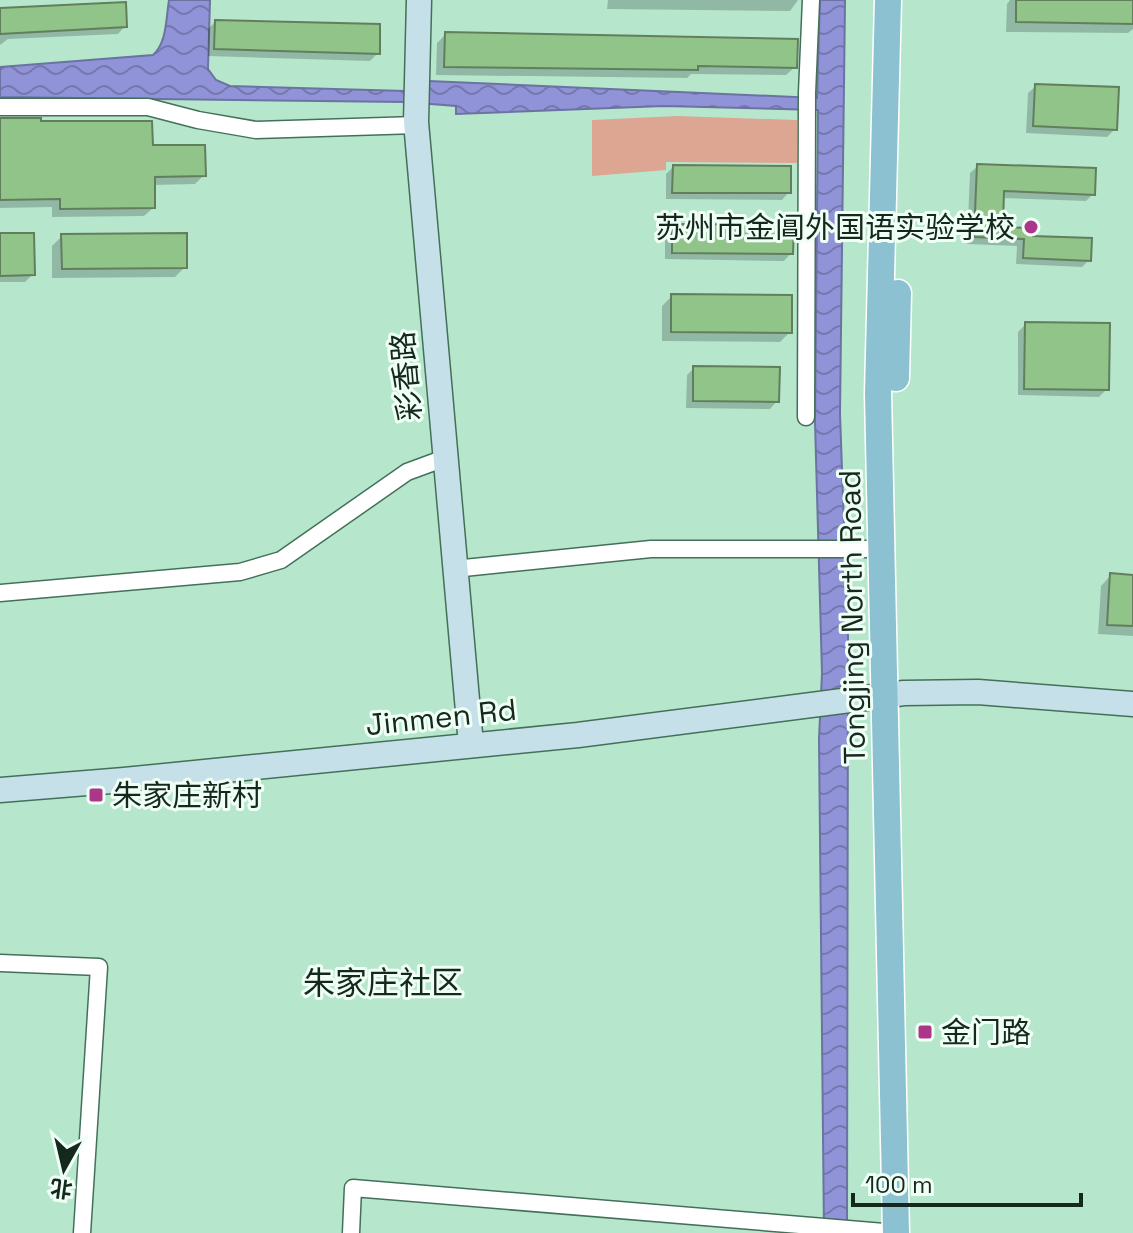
<svg xmlns="http://www.w3.org/2000/svg" width="1133" height="1233" font-family="'Space Grotesk','Noto Sans SC',sans-serif">
<defs>
<pattern id="water-waves" width="16" height="10" patternUnits="userSpaceOnUse" patternTransform="scale(2)"><rect width="16" height="10" fill="#9093d7"/><path d="M0 5q4-4 8 0t8 0" fill="none" stroke="#7478ae"/></pattern>
</defs>
<rect width="100%" height="100%" fill="#b6e7cd"/>
<path fill="#dca692" d="M 677,116 L 797,120 L 797,163 L 666,162 L 666,170 L 592,176 L 592,120 Z"/>
<path fill="url(#water-waves)" stroke="#6b73a0" stroke-width="2" d="M 169,0 L 210,0 L 208,69 L 216,80 L 230,86 L 406,91 L 406,80 L 817,98 L 820,0 L 845,0 L 840,414 L 848,637 L 847,1233 L 824,1233 L 819,739 L 822,673 L 815,422 L 818,110 L 664,106 L 456,114 L 456,106 L 405,102 L 0,97 L 0,67 L 153,55 C 167,43 166,18 169,0 Z"/>
<path fill="#0003" d="M 608,0 L 798,0 L 790,11 L 607,9 Z
M 1010,0 L 1133,0 L 1133,29 L 1128,33 L 1006,32 L 1007,4 Z
M 0,11 L 125,26 L 118,34 L 8,39 L 0,45 Z
M 215,22 L 378,53 L 370,61 L 208,56 L 208,29 Z
M 446,34 L 795,67 L 786,75 L 691,74 L 687,78 L 436,75 L 437,43 Z
M 1036,86 L 1115,129 L 1107,137 L 1026,133 L 1028,93 Z
M 0,120 L 39,124 L 151,147 L 204,175 L 195,184 L 153,185 L 153,208 L 144,216 L 52,217 L 52,207 L 0,208 Z
M 978,166 L 1093,194 L 1086,201 L 1002,198 L 1001,228 L 1089,260 L 1082,267 L 1016,264 L 1017,246 L 967,244 L 970,173 Z
M 673,167 L 789,192 L 782,200 L 666,199 L 666,174 Z
M 673,226 L 791,253 L 784,261 L 665,259 L 665,233 Z
M 0,235 L 33,274 L 25,282 L 0,282 Z
M 62,236 L 185,267 L 175,277 L 52,278 L 52,246 Z
M 672,296 L 790,332 L 780,342 L 662,341 L 662,306 Z
M 1026,324 L 1107,389 L 1099,397 L 1018,395 L 1018,332 Z
M 694,368 L 777,401 L 770,409 L 686,408 L 687,375 Z
M 1111,575 L 1133,577 L 1133,636 L 1098,634 L 1101,586 Z"/>
<path fill="#91c489" stroke="#617f5d" stroke-width="2" d="M 1016,0 L 1133,0 L 1133,24 L 1016,22 Z
M 126,2 L 127,27 L 0,34 L 0,8 Z
M 215,20 L 380,24 L 380,54 L 214,49 Z
M 445,32 L 798,39 L 797,68 L 698,66 L 698,70 L 444,67 Z
M 1035,84 L 1119,87 L 1117,130 L 1033,126 Z
M 0,118 L 41,118 L 41,121 L 152,121 L 153,145 L 205,145 L 206,176 L 155,177 L 155,208 L 60,209 L 60,199 L 0,200 Z
M 977,164 L 1096,168 L 1095,195 L 1004,191 L 1003,227 L 1033,228 L 1033,236 L 1092,238 L 1091,261 L 1023,258 L 1024,239 L 974,237 Z
M 673,165 L 791,166 L 791,193 L 672,193 Z
M 672,224 L 794,225 L 793,254 L 672,253 Z
M 0,233 L 34,233 L 35,275 L 0,276 Z
M 187,233 L 187,268 L 62,269 L 61,234 Z
M 671,294 L 792,295 L 792,333 L 671,332 Z
M 1025,322 L 1110,323 L 1109,390 L 1024,389 Z
M 693,366 L 780,367 L 779,402 L 693,401 Z
M 1110,573 L 1133,575 L 1133,626 L 1107,625 Z"/>
<g fill="none" stroke-linecap="round" stroke-linejoin="round">
<defs>
<path id="street" d="M 0,107 L 148,107 L 198,120 L 256,130 L 417,125
M 806,417 L 807,93 L 811,0
M 454,569 L 651,549 L 882,549
M 0,593 L 240,572 L 281,560 L 407,472 L 445,458
M 0,963 L 99,967 L 82,1233
M 351,1233 L 353,1188 L 896,1233"/>
<path id="secondary" d="M 419,0 L 416,122 L 471,745
M 0,790 L 124,780 L 578,735 L 904,693 L 978,692 L 1133,704"/>
<path id="primary" d="M 888,0 L 878,393 L 896,1233
M 896,378 L 898,293"/>
</defs>
<use href="#street" stroke="#437059" stroke-width="19"/>
<use href="#secondary" stroke="#437059" stroke-width="27"/>
<use href="#primary" stroke="#fff" stroke-width="29"/>
<use href="#street" stroke="#fff" stroke-width="16"/>
<use href="#secondary" stroke="#c5e0e8" stroke-width="24"/>
<use href="#primary" stroke="#8cc1d1" stroke-width="26"/>
</g>
<g fill="#ad358a" stroke="#f0fff6" stroke-width="3">
<circle cx="1031" cy="227" r="8"/>
<rect x="88" y="787" width="16" height="16" rx="4"/>
<rect x="917" y="1024" width="16" height="16" rx="4"/>
</g>
<g text-anchor="middle" dominant-baseline="central" stroke-width="6" stroke-linejoin="round" paint-order="stroke">
<g font-size="30" fill="#15281e" stroke="#f0fff6" text-anchor="start">
<text x="1015" y="227" text-anchor="end">苏州市金阊外国语实验学校</text>
<text x="112" y="795">朱家庄新村</text>
<text x="941" y="1032">金门路</text>
</g>
<g font-size="30" fill="#15281e" stroke="#f0fff6">
<text transform="translate(406 376) rotate(-95)">彩香路</text>
<text transform="translate(852 617) rotate(-91)">Tongjing North Road</text>
<text transform="translate(441 717) rotate(-6)">Jinmen Rd</text>
</g>
<g font-size="32" fill="#15281e" stroke="#f0fff6">
<text x="383" y="983">朱家庄社区</text>
</g>
</g>
<g transform="translate(64 1169) rotate(188)" stroke="#f0fff6" stroke-width="6" paint-order="stroke">
<path d="M0-6L14 30L0 20L-14 30Z" fill="#15281e"/>
<text y="-12" font-size="22" font-weight="bold" text-anchor="middle" fill="#15281e">北</text>
</g>
<path d="M853 1193v12h228v-12" fill="none" stroke="#15281e" stroke-width="4"/>
<text x="865" y="1193" font-size="24" fill="#15281e" stroke="#f0fff6" stroke-width="6" paint-order="stroke">100 m</text>
</svg>
